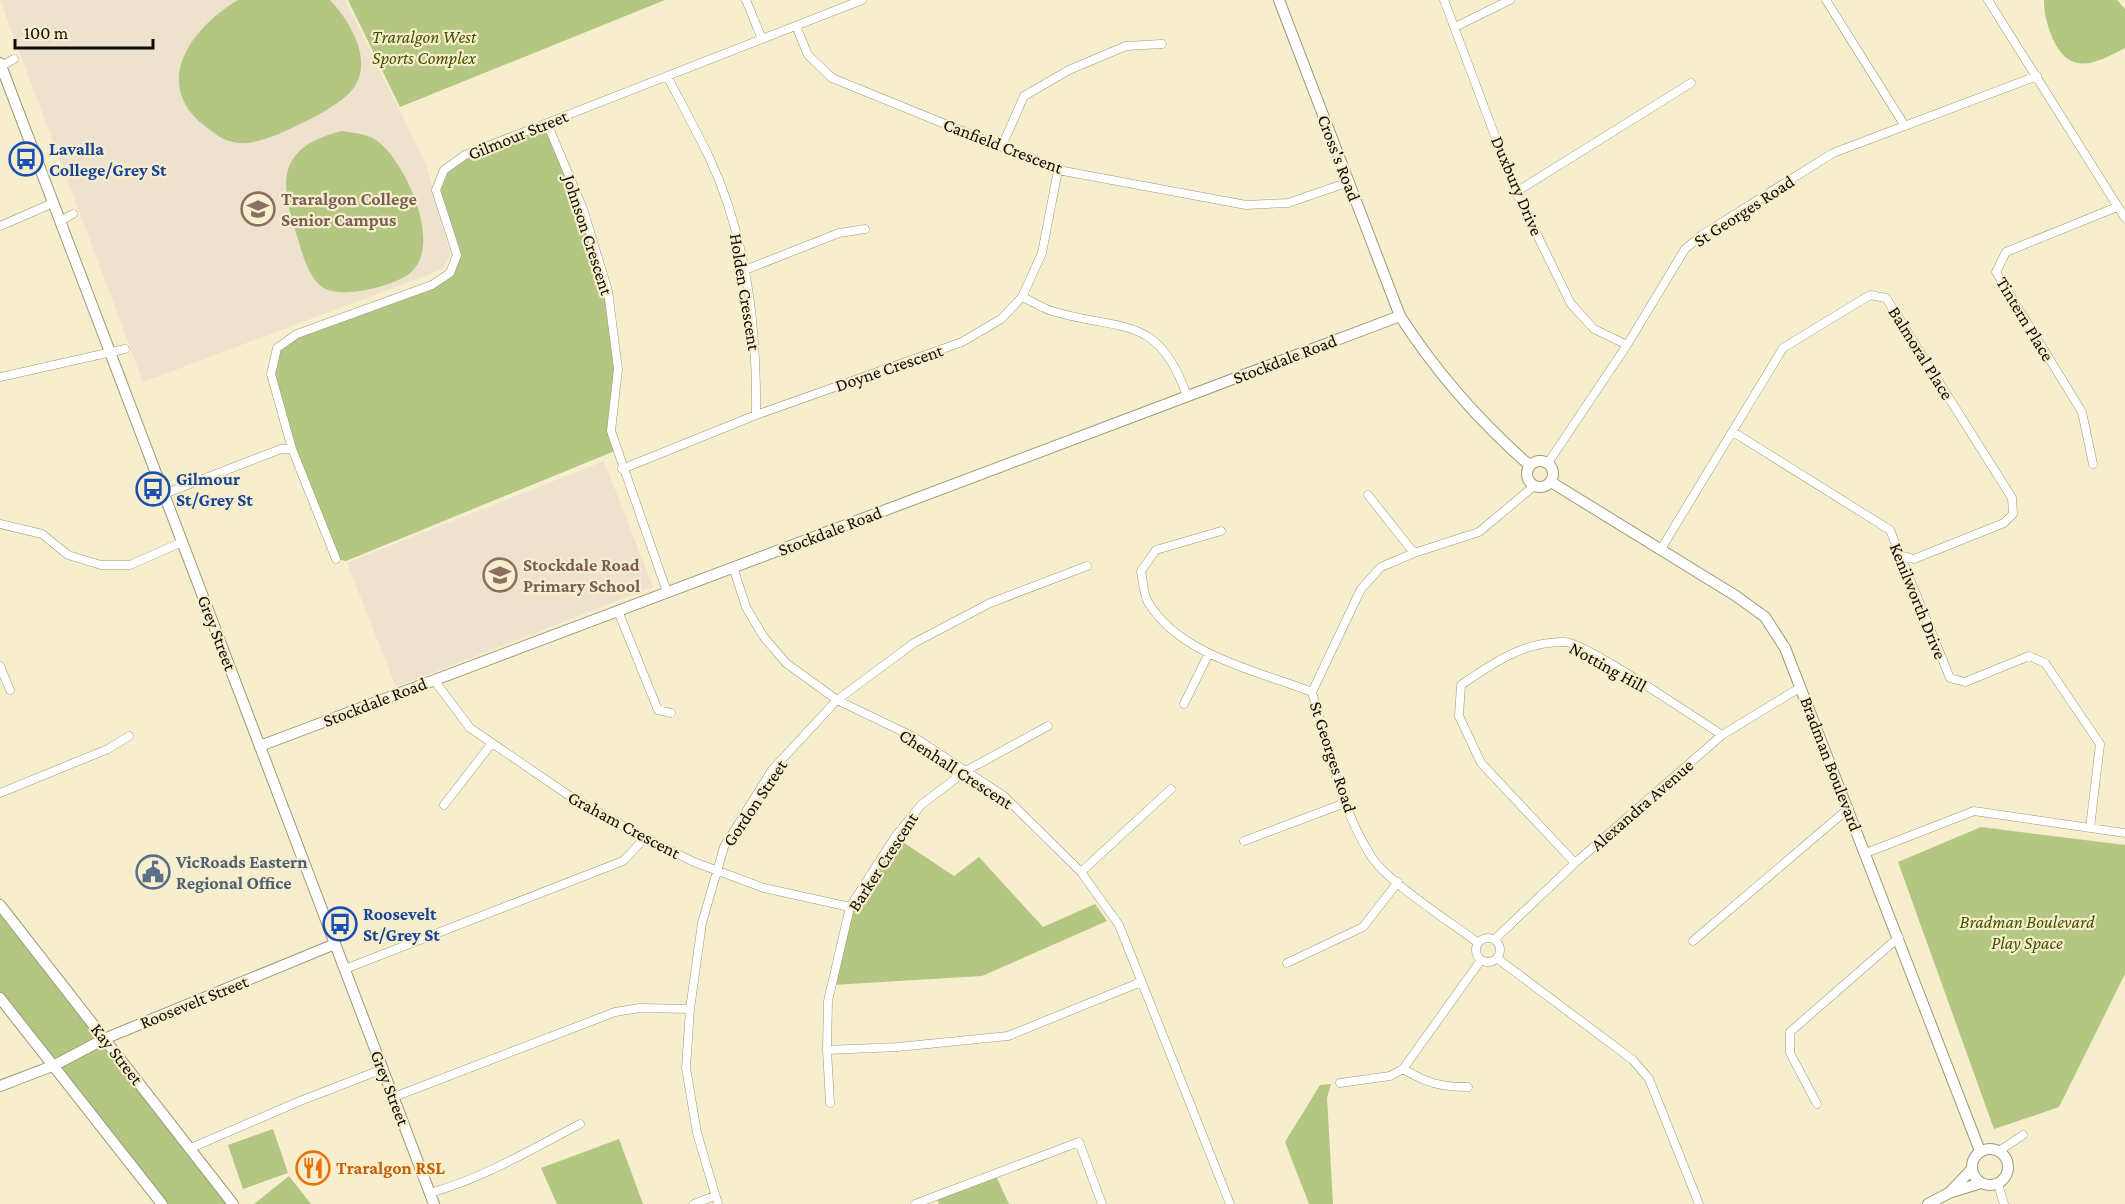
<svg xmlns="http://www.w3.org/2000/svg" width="2125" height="1204" font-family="'Crimson Pro',serif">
<rect width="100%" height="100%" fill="#f6eecc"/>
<path fill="#eee2ce" d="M 0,0 L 345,0 L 426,164 L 450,254 L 443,269 L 143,382 Z
M 604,461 L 653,587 L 396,687 L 347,563 Z"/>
<path fill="#b3c682" d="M 238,0 L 330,0 C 350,21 375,62 352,90 C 341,103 314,118 298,125 C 281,133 261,143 242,143 C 226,143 218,136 206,127 C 150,84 191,28 238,0 Z
M 348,0 L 665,0 L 400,107 Z
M 2044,0 L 2117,0 L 2125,9 L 2125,48 C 2095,64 2069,77 2052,37 C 2047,24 2044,14 2044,0 Z
M 547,123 L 583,209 L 608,291 L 618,369 L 611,431 L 617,450 L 346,561 L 336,559 L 296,458 L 271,374 L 277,348 L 297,334 L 432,285 C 437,281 447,277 450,271 C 471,240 422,204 444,171 C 458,149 522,133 547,123 Z
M 342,131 C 355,133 370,134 380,143 C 407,166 444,247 409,274 C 393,286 341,300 322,287 C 309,277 302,254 298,239 C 280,184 274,148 342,131 Z
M 1981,827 L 2125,845 L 2125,974 L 2059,1107 L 1994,1129 L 1898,862 Z
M 895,837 L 954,876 L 979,857 L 1043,927 L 1095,904 L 1107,921 L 982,976 L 832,985 L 850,907 Z
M 0,904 L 229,1204 L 162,1204 L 0,998 Z
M 1331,1084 L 1327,1098 L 1333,1204 L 1309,1204 L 1285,1142 L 1320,1085 Z
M 273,1129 L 288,1173 L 243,1189 L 228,1145 Z
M 619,1139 L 643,1204 L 557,1204 L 541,1168 Z
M 995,1174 L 1009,1204 L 939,1204 L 936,1196 Z
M 289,1176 L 311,1204 L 254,1204 Z"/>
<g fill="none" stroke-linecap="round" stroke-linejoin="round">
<defs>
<path id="minor" d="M 746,0 L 762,39
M 1444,0 L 1516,192 L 1571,304 L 1594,329 L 1627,345
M 1826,0 L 1905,126
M 1988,0 L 2125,218
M 796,26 L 808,55 L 832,78 L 1058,170 L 1246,205 L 1288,203 L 1349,182
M 1455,27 L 1510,0
M 0,67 L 14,59
M 667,76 C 681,103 696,130 709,157 C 747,238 757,327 756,415
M 547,123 L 583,209 L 608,291 L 618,369 L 611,431 L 667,592
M 1002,146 L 1024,96 L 1069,70 L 1126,46 L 1162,44
M 1516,192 L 1691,83
M 60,221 L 73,214
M 0,226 L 53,203
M 745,270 L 839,233 L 865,229
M 1022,297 C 1032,301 1042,308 1052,311 C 1120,332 1158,312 1187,396
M 0,377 L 125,349
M 1733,432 L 1890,530 L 1950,678 L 1965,682 L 2029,656 L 2045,663 L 2100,744 L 2090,828
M 292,449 L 336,559
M 1548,463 L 1627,345 L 1685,249 L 1702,235 L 1833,153 L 2037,76
M 2093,464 L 2082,412 L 1996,272 L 2006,252 L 2117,207
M 622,469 L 756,415 L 962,342 L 1001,319 L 1022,297 L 1042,253 L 1058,170
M 164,494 L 281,449 L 292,449 L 271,374 L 277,348 L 297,334 L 432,285 L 450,273 L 457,255 L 436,190 L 444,170 L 465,155 L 862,0
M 1368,495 L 1414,553
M 0,524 L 42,534 L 68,555 L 101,565 L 130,565 L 182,542
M 1221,531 L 1156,550 L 1141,571 C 1143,580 1143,593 1148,602 C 1179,655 1258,671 1312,692
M 1661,549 L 1783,348 L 1870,295 L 1886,298 L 2012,498 L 2013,514 L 2004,523 L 1914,559 L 1900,555
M 733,567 L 746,607 L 763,636 L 786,663 L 837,700 L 914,737 L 1004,796 L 1081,872 L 1119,925 L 1230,1204
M 618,611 L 658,710 L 671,713
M 0,666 L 10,690
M 434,680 L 470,728 L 574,799 L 645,838 L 694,862 L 764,888 L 850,907
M 1184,704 L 1209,653
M 0,793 L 108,749 L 129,736
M 444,805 L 492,743
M 1244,841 L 1345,803
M 1866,853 L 1974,811 L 2125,833
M 1575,863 L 1481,763 L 1459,716 L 1461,685 C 1493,663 1524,641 1565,642 C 1585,642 1697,719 1722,735
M 1081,872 L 1171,789
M1476 950a12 12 0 1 1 24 0a12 12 0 1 1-24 0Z
M 1495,939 L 1575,863 L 1722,735 L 1801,687
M 1693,941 L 1849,808
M 1478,943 C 1452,923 1386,881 1371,856 C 1340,808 1328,747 1312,692 L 1361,589 L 1381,567 L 1414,553 L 1479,532 L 1534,486
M 1498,959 L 1633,1060 L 1649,1079 L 1699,1204
M 1287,963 L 1363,927 L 1398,882
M 345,969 L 623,861 L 645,838
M 827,1050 L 898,1047 L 1008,1036 L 1141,982
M 1403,1069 C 1427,1083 1440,1087 1468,1087
M 1340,1083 L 1390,1076 L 1403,1069 L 1481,960
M 394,1097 L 615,1012 L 640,1008 L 690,1009
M 830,1103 L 827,1050 L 828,1001 L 850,907 L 895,837 L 921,805 L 964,772 L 1048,726
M 1817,1104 L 1790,1053 L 1790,1032 L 1899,937
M 191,1148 L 300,1101 L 383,1069
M 1999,1151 L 2023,1135
M 1998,1184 L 2004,1204
M 430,1193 C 484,1178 530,1150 580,1124
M 694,1204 L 714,1196
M 718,1204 L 697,1133 L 686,1068 L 690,1009 L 702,923 L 724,847 L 772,770 L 837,700 L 914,643 L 990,603 L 1087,566
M 915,1204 L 1079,1142 L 1102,1204"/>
<path id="tertiary" d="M 1279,0 L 1400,316 C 1436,372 1479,421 1529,465
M1527 474a13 13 0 1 1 26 0a13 13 0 1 1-26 0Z
M 1551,482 L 1736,596 L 1765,617 L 1785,648 L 1980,1151
M 260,746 L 1400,316
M 0,905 L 233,1204
M 0,998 L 162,1204
M 0,1086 L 55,1065 L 104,1039 L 335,944
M1972 1167a18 18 0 1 1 36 0a18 18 0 1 1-36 0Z
M 1952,1192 L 1981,1183
M 1928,1204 L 1949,1193 L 1972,1169"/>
<path id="secondary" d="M 0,63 L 434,1204"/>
</defs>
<use href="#minor" stroke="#a09979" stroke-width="9"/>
<use href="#tertiary" stroke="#a09979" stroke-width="12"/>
<use href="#secondary" stroke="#a09979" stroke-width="12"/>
<use href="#minor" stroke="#fff" stroke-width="8"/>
<use href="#tertiary" stroke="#fff" stroke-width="10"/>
<use href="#secondary" stroke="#fff" stroke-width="10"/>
</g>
<defs>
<symbol id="bus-ring" viewBox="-11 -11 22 22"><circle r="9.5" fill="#f6eecc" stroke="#1a4fb4" stroke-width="1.5"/><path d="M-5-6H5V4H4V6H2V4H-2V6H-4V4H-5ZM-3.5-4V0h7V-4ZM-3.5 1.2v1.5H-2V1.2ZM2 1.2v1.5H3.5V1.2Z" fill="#1a4fb4"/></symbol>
<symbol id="school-ring" viewBox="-11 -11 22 22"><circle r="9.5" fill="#f6eecc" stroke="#8d6e63" stroke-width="1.5"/><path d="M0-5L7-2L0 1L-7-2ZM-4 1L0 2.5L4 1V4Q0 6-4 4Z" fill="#8d6e63"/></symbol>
<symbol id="civic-ring" viewBox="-11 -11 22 22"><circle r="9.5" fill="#f6eecc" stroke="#5c6f8a" stroke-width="1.5"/><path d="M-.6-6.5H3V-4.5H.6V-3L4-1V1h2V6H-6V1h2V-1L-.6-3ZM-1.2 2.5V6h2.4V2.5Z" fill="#5c6f8a"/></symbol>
<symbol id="restaurant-ring" viewBox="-11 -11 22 22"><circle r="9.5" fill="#f6eecc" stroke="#e8710a" stroke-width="1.5"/><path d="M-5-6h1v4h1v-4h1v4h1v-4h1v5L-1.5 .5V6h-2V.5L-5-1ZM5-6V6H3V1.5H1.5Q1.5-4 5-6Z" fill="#e8710a"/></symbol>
</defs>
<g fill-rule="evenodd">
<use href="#bus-ring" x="7" y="140" width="38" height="38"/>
<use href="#school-ring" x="239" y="190" width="38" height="38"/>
<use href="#bus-ring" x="134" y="470" width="38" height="38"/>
<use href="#school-ring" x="481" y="556" width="38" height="38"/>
<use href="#civic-ring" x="134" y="853" width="38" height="38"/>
<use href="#bus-ring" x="321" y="905" width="38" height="38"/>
<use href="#restaurant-ring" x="294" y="1149" width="38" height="38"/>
</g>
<g text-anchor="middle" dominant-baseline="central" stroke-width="4.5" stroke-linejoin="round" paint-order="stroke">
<g font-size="18" font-style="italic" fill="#425200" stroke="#f6eecc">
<text x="424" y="37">Traralgon West<tspan x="424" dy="21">Sports Complex</tspan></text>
<text x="2027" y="922">Bradman Boulevard<tspan x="2027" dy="21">Play Space</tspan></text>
</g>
<g font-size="18" fill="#0f0c03" stroke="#f6eecc">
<text transform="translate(518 135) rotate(-22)">Gilmour Street</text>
<text transform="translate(1003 146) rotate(21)">Canfield Crescent</text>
<text transform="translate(1339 158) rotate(69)">Cross's Road</text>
<text transform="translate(1517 186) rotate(67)">Duxbury Drive</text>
<text transform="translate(1744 211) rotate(-33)">St Georges Road</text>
<text transform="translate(588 235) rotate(72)">Johnson Crescent</text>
<text transform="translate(745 292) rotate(81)">Holden Crescent</text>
<text transform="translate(2025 319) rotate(59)">Tintern Place</text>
<text transform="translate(1921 353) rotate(58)">Balmoral Place</text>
<text transform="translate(1285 359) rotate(-21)">Stockdale Road</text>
<text transform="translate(889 368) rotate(-19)">Doyne Crescent</text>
<text transform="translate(830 531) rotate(-21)">Stockdale Road</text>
<text transform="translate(1918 601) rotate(68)">Kenilworth Drive</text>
<text transform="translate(217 633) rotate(69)">Grey Street</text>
<text transform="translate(1608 667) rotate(29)">Notting Hill</text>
<text transform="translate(375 702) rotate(-21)">Stockdale Road</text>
<text transform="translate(1333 757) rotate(72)">St Georges Road</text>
<text transform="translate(1831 764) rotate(69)">Bradman Boulevard</text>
<text transform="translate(956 769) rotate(33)">Chenhall Crescent</text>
<text transform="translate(755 803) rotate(-56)">Gordon Street</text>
<text transform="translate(1642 805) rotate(-41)">Alexandra Avenue</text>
<text transform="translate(624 825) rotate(28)">Graham Crescent</text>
<text transform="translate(883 862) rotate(-57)">Barker Crescent</text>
<text transform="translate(194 1002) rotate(-22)">Roosevelt Street</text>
<text transform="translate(117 1054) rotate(52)">Kay Street</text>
<text transform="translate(390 1088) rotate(69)">Grey Street</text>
</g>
<g font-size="18" font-weight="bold" fill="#164399" stroke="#f6eecc" text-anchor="start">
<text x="49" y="149">Lavalla<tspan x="49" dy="21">College/Grey St</tspan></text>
<text x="176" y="479">Gilmour<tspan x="176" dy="21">St/Grey St</tspan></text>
<text x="363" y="914">Roosevelt<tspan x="363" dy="21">St/Grey St</tspan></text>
</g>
<g font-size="18" font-weight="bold" fill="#785e54" stroke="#f6eecc" text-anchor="start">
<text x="281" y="199">Traralgon College<tspan x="281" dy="21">Senior Campus</tspan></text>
<text x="523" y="565">Stockdale Road<tspan x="523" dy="21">Primary School</tspan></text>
</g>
<g font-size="18" font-weight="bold" fill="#4e5e75" stroke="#f6eecc" text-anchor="start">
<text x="176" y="862">VicRoads Eastern<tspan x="176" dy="21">Regional Office</tspan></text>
</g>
<g font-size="18" font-weight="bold" fill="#c56008" stroke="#f6eecc" text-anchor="start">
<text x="336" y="1168">Traralgon RSL</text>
</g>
</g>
<path d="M15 39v9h138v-9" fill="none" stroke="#0f0c03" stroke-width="3"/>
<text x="24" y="39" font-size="18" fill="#0f0c03" stroke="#f6eecc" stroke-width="4.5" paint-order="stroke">100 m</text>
</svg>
